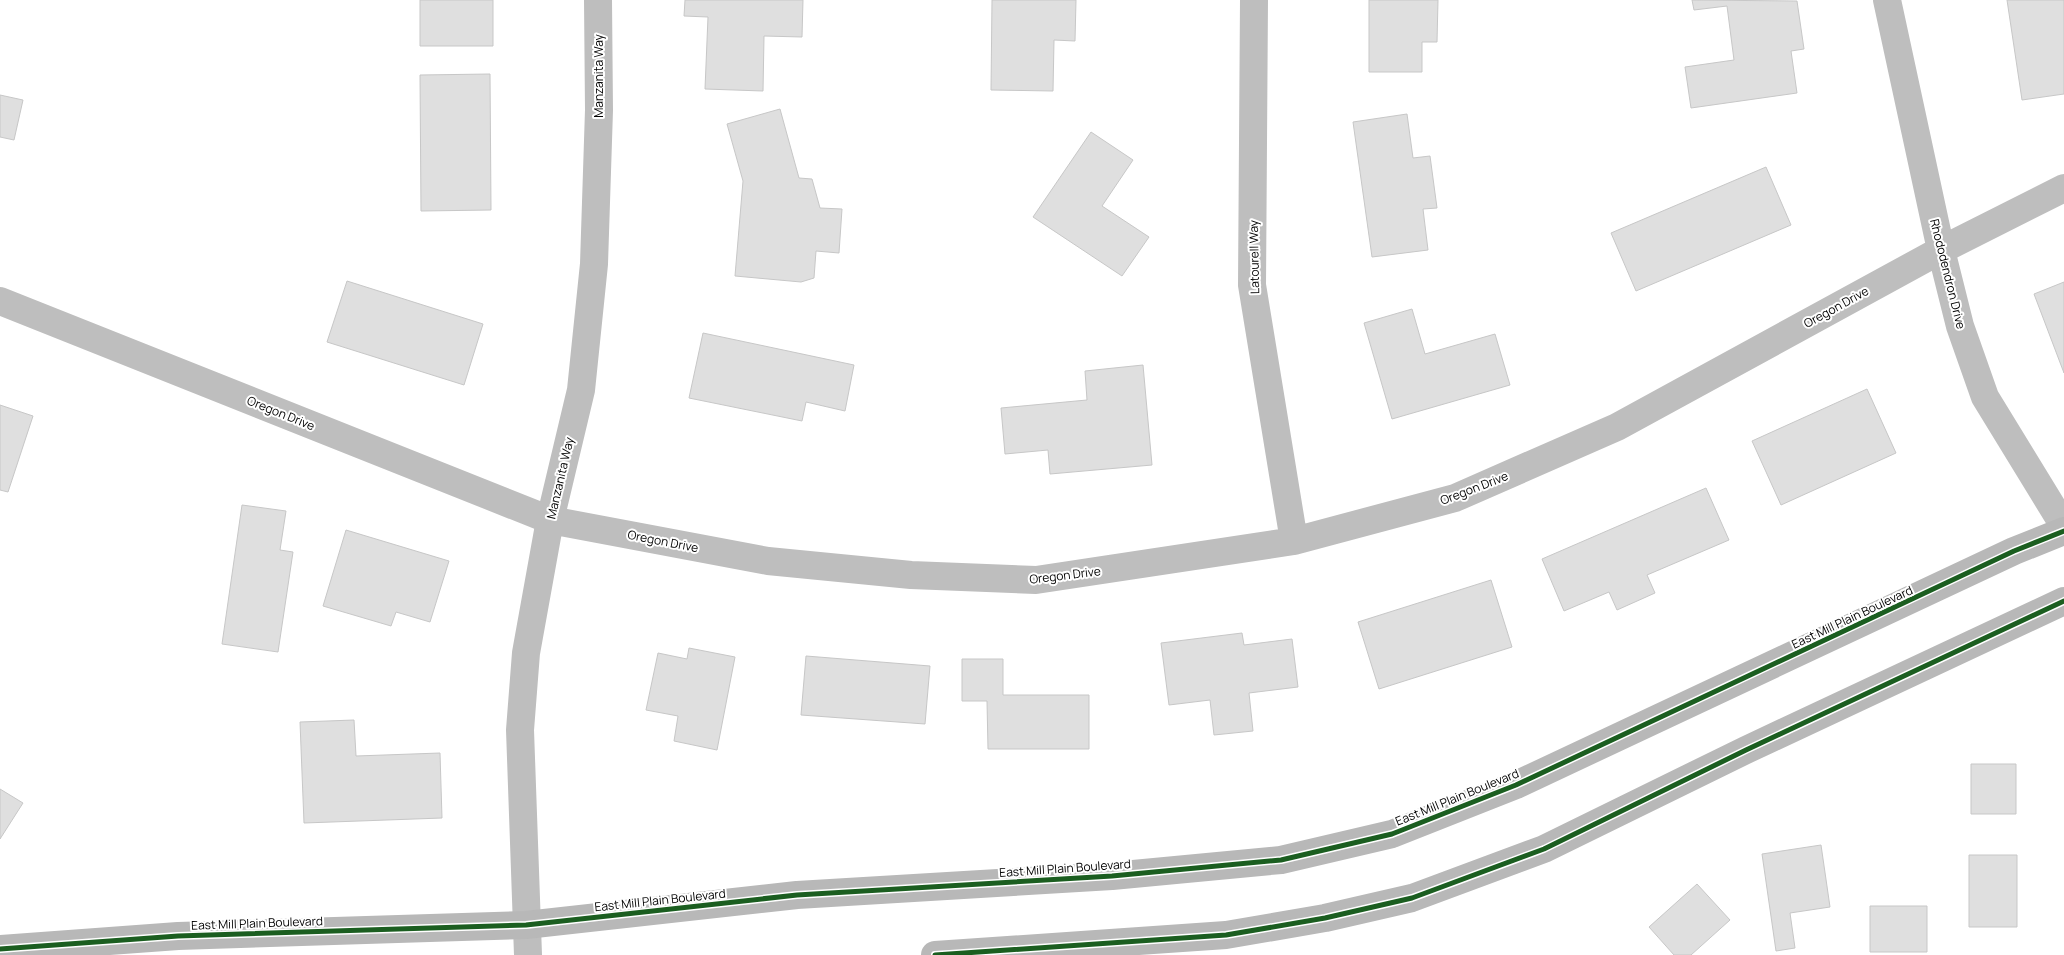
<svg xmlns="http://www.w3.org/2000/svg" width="2064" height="955" font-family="Manrope,sans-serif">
<rect width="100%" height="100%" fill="#fff"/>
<path fill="#dfdfdf" stroke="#c7c7c7" d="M 420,0 L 493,0 L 493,46 L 420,46 Z
M 685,0 L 803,0 L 802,37 L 764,36 L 763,91 L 705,89 L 708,17 L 684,16 Z
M 992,0 L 1076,0 L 1075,41 L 1054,40 L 1053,91 L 991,90 Z
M 1369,0 L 1438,0 L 1437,42 L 1422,42 L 1422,72 L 1369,72 Z
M 1692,0 L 1797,1 L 1804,49 L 1791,51 L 1797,93 L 1691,108 L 1685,67 L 1734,60 L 1727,6 L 1694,10 Z
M 2007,0 L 2064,0 L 2064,94 L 2022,100 Z
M 490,74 L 491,210 L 421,211 L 420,75 Z
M 0,95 L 23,100 L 14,140 L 0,137 Z
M 780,109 L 799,178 L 812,179 L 820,208 L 842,209 L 839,253 L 816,251 L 814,278 L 801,282 L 735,276 L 743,181 L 727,124 Z
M 1407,114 L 1413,158 L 1430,156 L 1437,208 L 1423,209 L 1428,250 L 1372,257 L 1353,122 Z
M 1091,132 L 1133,160 L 1102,206 L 1149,237 L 1122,276 L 1033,217 Z
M 1766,167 L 1791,225 L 1636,291 L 1611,233 Z
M 347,281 L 483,324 L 464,385 L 327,342 Z
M 2064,282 L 2064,373 L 2034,294 Z
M 1412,309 L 1425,354 L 1495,334 L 1510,385 L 1392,419 L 1364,323 Z
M 703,333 L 854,365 L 845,411 L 806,402 L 802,421 L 689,398 Z
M 1143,365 L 1152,465 L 1050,474 L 1048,450 L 1005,454 L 1001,408 L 1087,400 L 1085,371 Z
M 1867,389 L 1896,453 L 1781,505 L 1752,441 Z
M 0,405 L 33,416 L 8,492 L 0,490 Z
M 1706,488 L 1729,540 L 1647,575 L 1655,593 L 1617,610 L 1609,592 L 1564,611 L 1542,559 Z
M 242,505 L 286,511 L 280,550 L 293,552 L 278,652 L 222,644 Z
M 346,530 L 449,561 L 430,622 L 396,612 L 391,626 L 323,606 Z
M 1491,580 L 1512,647 L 1379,689 L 1358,622 Z
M 1242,633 L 1244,645 L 1292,639 L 1298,687 L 1249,693 L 1253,731 L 1214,735 L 1210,700 L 1169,705 L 1161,643 Z
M 689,648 L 735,657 L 717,750 L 674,741 L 678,716 L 646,710 L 658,653 L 687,659 Z
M 806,656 L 930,666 L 925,724 L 801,715 Z
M 962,659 L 1003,659 L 1003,695 L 1089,695 L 1089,749 L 988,749 L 987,701 L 962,701 Z
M 354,720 L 356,756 L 440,753 L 442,818 L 304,823 L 300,722 Z
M 1971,764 L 2016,764 L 2016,814 L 1971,814 Z
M 0,789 L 23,803 L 0,839 Z
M 1821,845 L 1830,907 L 1790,913 L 1795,948 L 1776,951 L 1762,854 Z
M 1969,855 L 2017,855 L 2017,927 L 1969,927 Z
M 1697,884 L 1730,920 L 1691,955 L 1674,955 L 1649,927 Z
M 1870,906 L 1927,906 L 1927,952 L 1870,952 Z"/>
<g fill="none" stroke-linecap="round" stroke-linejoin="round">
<path stroke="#bebebe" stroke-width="28" d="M 1254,0 L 1252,285 L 1294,541
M 1887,0 L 1941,250 L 1960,326 L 1985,397 L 2064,526
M 0,301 L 550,520 L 768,561 L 911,575 L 1036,580 L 1294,541 L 1455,498 L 1617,427 L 1941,250 L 2064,188
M 528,955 L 520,730 L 526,653 L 550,520 L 581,390 L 594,264 L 599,110 L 598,0"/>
<path stroke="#b8b8b8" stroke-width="28" d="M 0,949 L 178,936 L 526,925 L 797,895 L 1112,876 L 1281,860 L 1392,834 L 1516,785 L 2014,551 L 2064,531
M 935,955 L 1226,935 L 1325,918 L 1412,898 L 1544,849 L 1746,750 L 2064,601"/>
<defs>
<path id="cycleway" d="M 0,949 L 178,936 L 526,925 L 797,895 L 1112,876 L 1281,860 L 1392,834 L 1516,785 L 2014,551 L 2064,531
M 935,955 L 1226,935 L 1325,918 L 1412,898 L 1544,849 L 1746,750 L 2064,601"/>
</defs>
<use href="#cycleway" stroke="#fff" stroke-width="8"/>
<use href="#cycleway" stroke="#1b5e20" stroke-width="5"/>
</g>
<g text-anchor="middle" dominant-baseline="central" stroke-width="4" stroke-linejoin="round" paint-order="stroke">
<g font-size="12" fill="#000" stroke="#fff">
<text transform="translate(598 76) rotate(-90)">Manzanita Way</text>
<text transform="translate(1254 257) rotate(-91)">Latourell Way</text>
<text transform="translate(1948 274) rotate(76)">Rhododendron Drive</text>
<text transform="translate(1836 307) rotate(-29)">Oregon Drive</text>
<text transform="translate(281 413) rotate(22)">Oregon Drive</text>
<text transform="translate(560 478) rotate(-77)">Manzanita Way</text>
<text transform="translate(1474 488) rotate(-21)">Oregon Drive</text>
<text transform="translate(663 541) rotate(11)">Oregon Drive</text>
<text transform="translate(1065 575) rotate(-7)">Oregon Drive</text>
<text transform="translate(1852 617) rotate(-25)">East Mill Plain Boulevard</text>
<text transform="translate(1457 797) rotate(-22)">East Mill Plain Boulevard</text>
<text transform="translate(1065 868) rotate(-4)">East Mill Plain Boulevard</text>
<text transform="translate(660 900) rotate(-6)">East Mill Plain Boulevard</text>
<text transform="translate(257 923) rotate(-2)">East Mill Plain Boulevard</text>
</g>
</g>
</svg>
